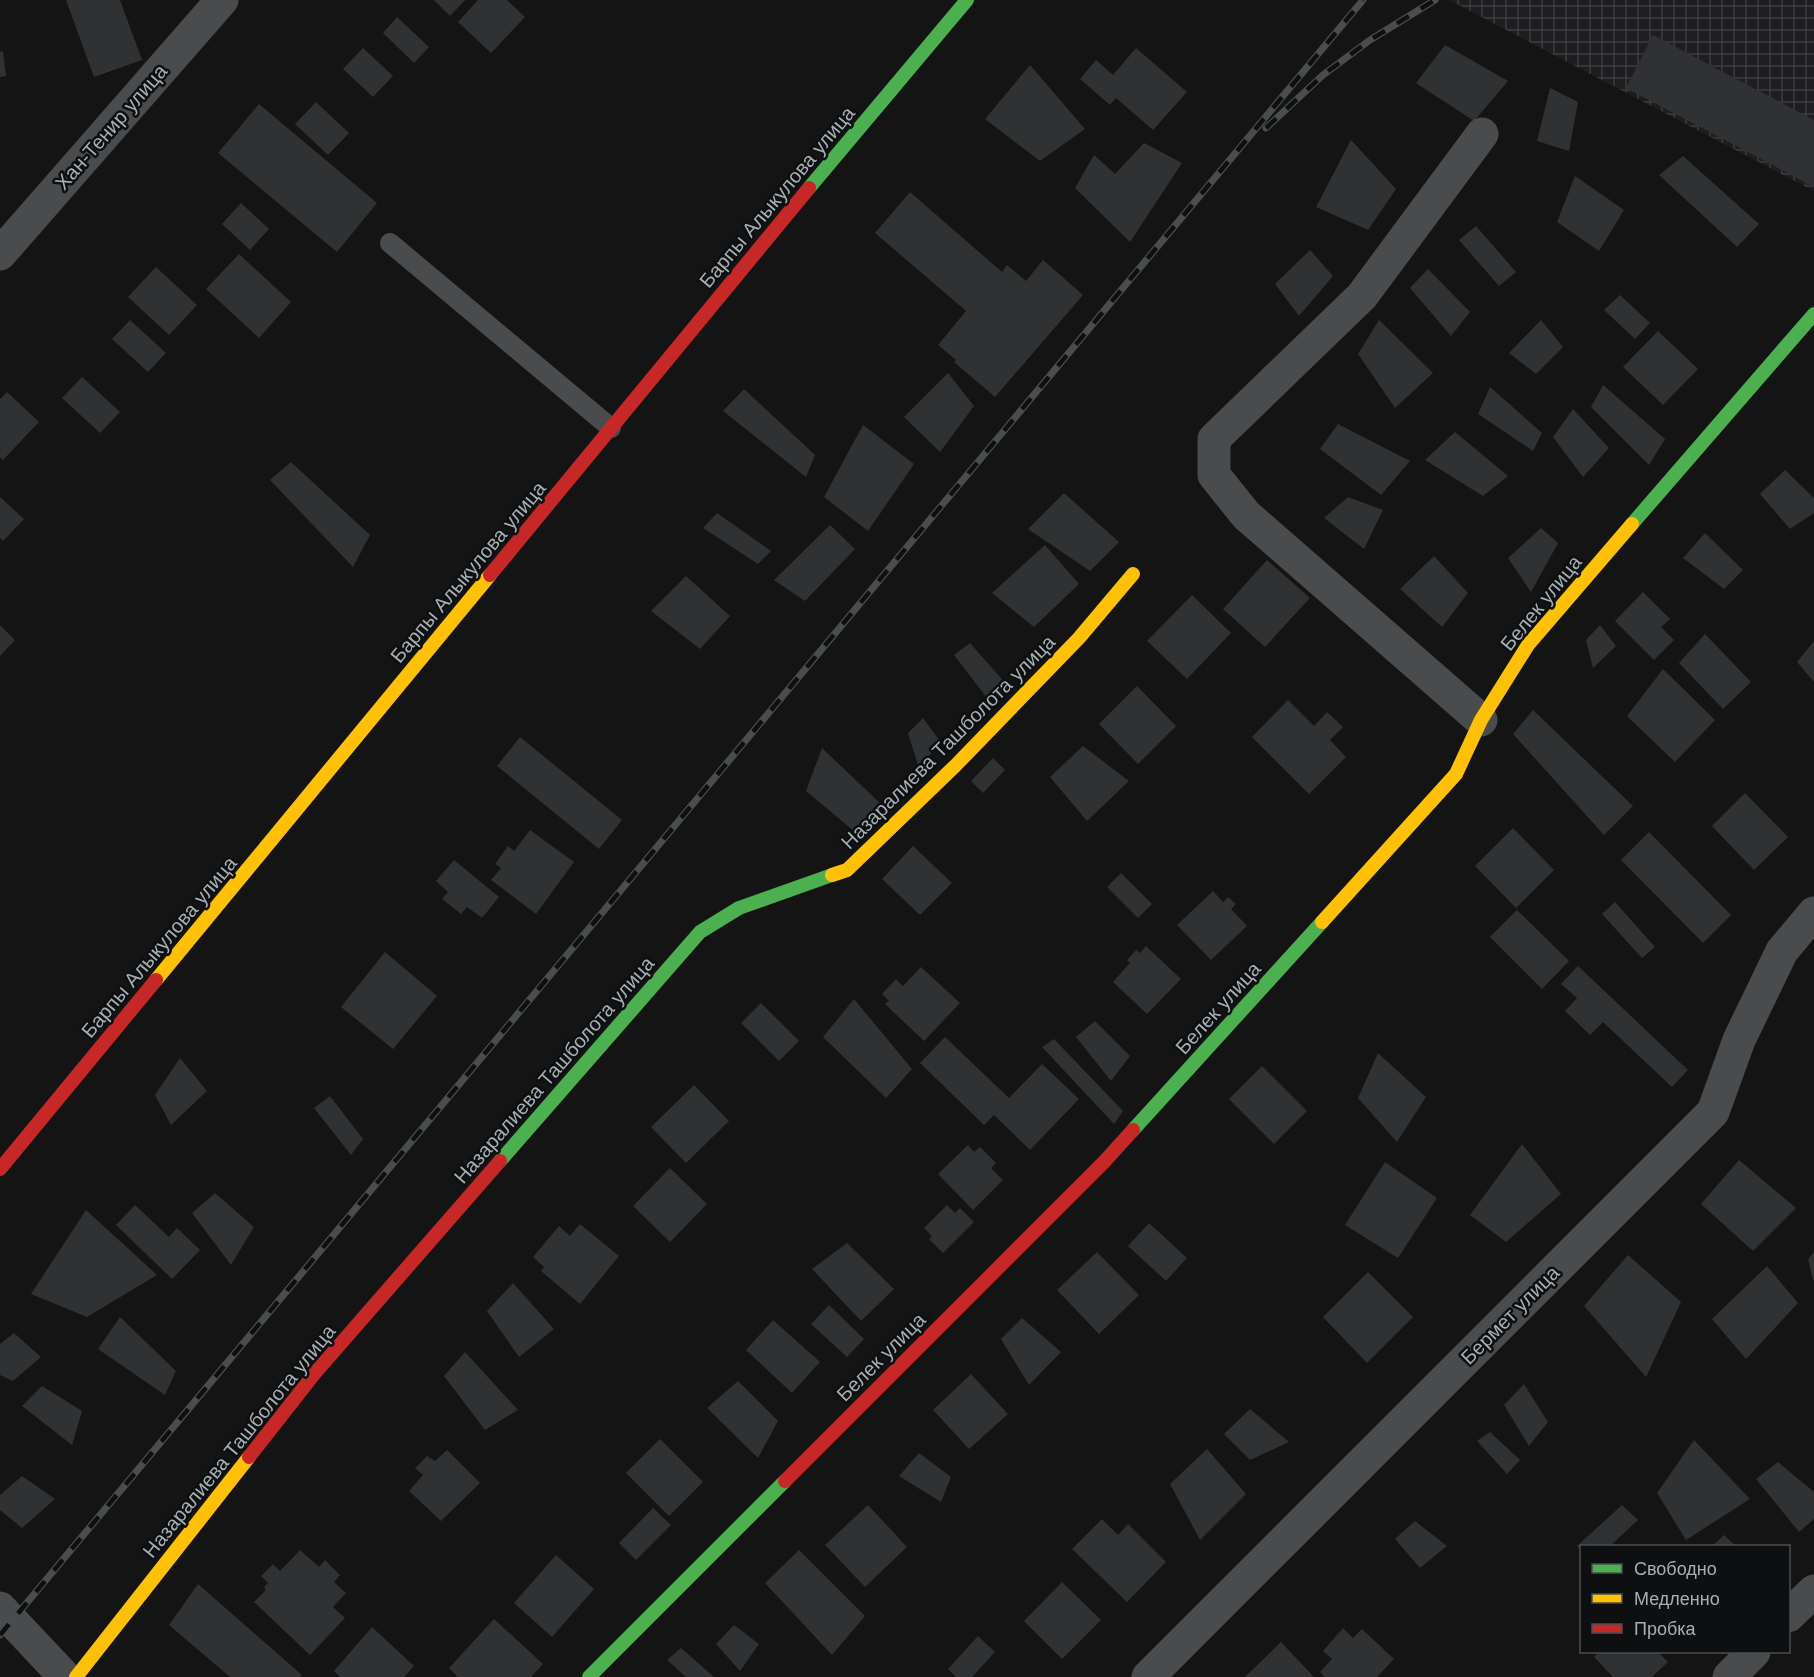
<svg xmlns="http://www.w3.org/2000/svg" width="1814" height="1677" font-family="Helvetica,sans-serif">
<defs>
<pattern id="industrial-grid" width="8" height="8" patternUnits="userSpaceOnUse" patternTransform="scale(1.5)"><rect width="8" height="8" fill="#1e1e20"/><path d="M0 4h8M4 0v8" fill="none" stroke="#3c3c3e"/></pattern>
</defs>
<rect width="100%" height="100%" fill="#141414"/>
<path fill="url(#industrial-grid)" d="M 1449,0 L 1814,0 L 1814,191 Z"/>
<path fill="#303132" d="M 66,0 L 120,0 L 142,60 L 94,77 Z
M 434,0 L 465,0 L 450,16 Z
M 478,0 L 507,0 L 525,17 L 491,53 L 458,22 Z
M 397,17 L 429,47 L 414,63 L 383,33 Z
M 1653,35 L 1814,120 L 1814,187 L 1626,88 Z
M 1445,45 L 1508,81 L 1474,121 L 1416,83 Z
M 363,48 L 393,76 L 373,97 L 343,69 Z
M 1136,48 L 1187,92 L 1153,130 L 1116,98 L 1110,105 L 1080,79 L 1096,60 L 1113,75 Z
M 3,51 L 6,76 L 0,77 L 0,52 Z
M 1030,65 L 1085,129 L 1040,161 L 985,119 Z
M 1550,88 L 1578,102 L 1569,151 L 1537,141 Z
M 316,102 L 349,133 L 328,155 L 295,124 Z
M 259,104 L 377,203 L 337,252 L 218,153 Z
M 1351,140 L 1396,189 L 1368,230 L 1316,207 Z
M 1144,143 L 1182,163 L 1130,242 L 1075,188 L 1094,155 L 1115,174 Z
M 1683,156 L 1759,224 L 1737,247 L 1659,175 Z
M 1575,176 L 1624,210 L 1599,251 L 1557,222 Z
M 910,192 L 1002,272 L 1007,265 L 1026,281 L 1043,260 L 1083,295 L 995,397 L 954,362 L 956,360 L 938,345 L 966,311 L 875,233 Z
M 241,203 L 269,229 L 250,250 L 222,224 Z
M 1476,226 L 1516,272 L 1499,286 L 1459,240 Z
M 1310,250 L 1333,276 L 1299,316 L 1275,284 Z
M 239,254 L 291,302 L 259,338 L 206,289 Z
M 156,267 L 197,305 L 169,335 L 128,297 Z
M 1428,269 L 1470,312 L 1451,336 L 1410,288 Z
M 1620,295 L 1650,323 L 1635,339 L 1604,310 Z
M 130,320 L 166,353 L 148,372 L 112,339 Z
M 1379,320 L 1433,373 L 1395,408 L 1358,354 Z
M 1541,320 L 1563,347 L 1536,374 L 1509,353 Z
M 1658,331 L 1698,369 L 1663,405 L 1623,367 Z
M 948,373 L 974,406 L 940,452 L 904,417 Z
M 82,377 L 120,412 L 100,433 L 62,398 Z
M 1603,385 L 1665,439 L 1649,465 L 1591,407 Z
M 1490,387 L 1542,433 L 1533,451 L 1478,414 Z
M 744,389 L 815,455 L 806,477 L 723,411 Z
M 7,392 L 39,422 L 3,460 L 0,457 L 0,399 Z
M 1573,409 L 1609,448 L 1583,477 L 1553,437 Z
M 1338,424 L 1410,461 L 1381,495 L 1320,449 Z
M 863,425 L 914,464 L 868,531 L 824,497 Z
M 1455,432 L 1508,476 L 1483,496 L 1425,460 Z
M 291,462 L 370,535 L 353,567 L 270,480 Z
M 1785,470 L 1814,498 L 1814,513 L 1790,529 L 1760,494 Z
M 1064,493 L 1119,542 L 1090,571 L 1028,529 Z
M 0,497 L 24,519 L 3,541 L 0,538 Z
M 1348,497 L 1383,510 L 1364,549 L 1324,518 Z
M 717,513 L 771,551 L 758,564 L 703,528 Z
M 830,525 L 855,549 L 805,601 L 774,580 Z
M 1541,528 L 1558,543 L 1531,592 L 1508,558 Z
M 1705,533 L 1743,570 L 1724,589 L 1683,558 Z
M 1045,545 L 1079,584 L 1034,627 L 992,593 Z
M 1434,556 L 1468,593 L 1442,627 L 1400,589 Z
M 1267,560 L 1310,598 L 1265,647 L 1223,609 Z
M 686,576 L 730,616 L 700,649 L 651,611 Z
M 1643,592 L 1670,619 L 1661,627 L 1674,640 L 1654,660 L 1615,621 Z
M 1192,595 L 1231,633 L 1187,679 L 1147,641 Z
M 0,625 L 15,640 L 0,656 Z
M 1600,625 L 1616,646 L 1593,668 L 1586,640 Z
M 1705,634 L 1751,682 L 1723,709 L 1679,663 Z
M 1814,641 L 1814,682 L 1797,662 Z
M 970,643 L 1008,686 L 987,698 L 954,655 Z
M 1663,669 L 1715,720 L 1675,762 L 1627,716 Z
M 1137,686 L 1176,726 L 1138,764 L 1099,724 Z
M 1288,700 L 1314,726 L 1327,712 L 1343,727 L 1330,740 L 1346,757 L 1309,794 L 1252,737 Z
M 1533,710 L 1633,806 L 1604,835 L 1513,734 Z
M 923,718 L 942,744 L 918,765 L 908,733 Z
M 520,737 L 622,820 L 599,849 L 497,766 Z
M 1083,746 L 1129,781 L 1087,821 L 1050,777 Z
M 822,748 L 882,805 L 855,832 L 806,791 Z
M 993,758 L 1005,770 L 983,793 L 971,781 Z
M 1745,793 L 1788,837 L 1754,870 L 1712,826 Z
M 1513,828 L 1554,870 L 1516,908 L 1475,866 Z
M 530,830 L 574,862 L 536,914 L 491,880 L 501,868 L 495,864 L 508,846 L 514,851 Z
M 1649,832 L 1731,915 L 1703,943 L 1621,860 Z
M 913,846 L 952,883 L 920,915 L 882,879 Z
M 454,860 L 499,897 L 482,918 L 467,907 L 461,914 L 442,899 L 448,892 L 436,881 Z
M 1121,873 L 1152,904 L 1138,918 L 1107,887 Z
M 1213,891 L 1223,902 L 1228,897 L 1236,904 L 1231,909 L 1247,926 L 1211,960 L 1177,925 Z
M 1615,902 L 1655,947 L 1642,958 L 1602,914 Z
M 1517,910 L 1569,961 L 1542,989 L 1490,937 Z
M 1146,946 L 1181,979 L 1147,1014 L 1113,982 L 1130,963 L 1127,960 L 1136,950 L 1140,953 Z
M 385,952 L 437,996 L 393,1049 L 341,1007 Z
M 1578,966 L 1688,1070 L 1672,1087 L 1603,1022 L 1590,1035 L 1565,1011 L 1577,998 L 1561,984 Z
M 921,967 L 960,1003 L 924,1041 L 885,1004 L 889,1001 L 882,994 L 896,979 L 903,986 Z
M 854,999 L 912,1069 L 886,1098 L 823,1037 Z
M 761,1003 L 799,1041 L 779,1061 L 741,1023 Z
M 1095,1021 L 1130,1056 L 1111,1081 L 1076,1037 Z
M 945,1037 L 1009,1098 L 1042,1064 L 1079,1099 L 1030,1150 L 994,1115 L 984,1125 L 920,1063 Z
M 1054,1039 L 1123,1111 L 1114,1124 L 1042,1047 Z
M 1378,1053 L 1426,1097 L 1397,1142 L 1358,1098 Z
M 180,1058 L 207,1091 L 171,1125 L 155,1095 Z
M 1262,1066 L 1307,1111 L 1274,1144 L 1229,1099 Z
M 694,1085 L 729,1121 L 686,1163 L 651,1127 Z
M 330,1096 L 363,1139 L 351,1155 L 314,1108 Z
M 1522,1144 L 1561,1194 L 1506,1242 L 1470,1215 Z
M 968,1145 L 974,1152 L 980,1147 L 996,1163 L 991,1168 L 1003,1180 L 973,1210 L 938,1174 Z
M 1739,1160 L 1796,1208 L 1753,1251 L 1701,1204 Z
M 1385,1162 L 1437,1198 L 1398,1258 L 1345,1225 Z
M 670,1168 L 707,1204 L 670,1242 L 633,1206 Z
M 215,1193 L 254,1227 L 231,1265 L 192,1213 Z
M 135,1205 L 169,1237 L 177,1228 L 200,1250 L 172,1279 L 116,1225 Z
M 947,1205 L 955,1213 L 960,1208 L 974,1222 L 943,1253 L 929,1239 L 932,1236 L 924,1228 Z
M 86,1210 L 157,1275 L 87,1317 L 31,1294 Z
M 1149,1223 L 1187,1258 L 1166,1281 L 1128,1246 Z
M 580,1224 L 619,1256 L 580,1304 L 541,1271 L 544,1267 L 533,1257 L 559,1226 L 570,1236 Z
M 847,1243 L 894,1289 L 861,1321 L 812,1269 Z
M 1097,1252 L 1139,1295 L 1099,1334 L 1057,1290 Z
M 1814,1252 L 1814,1280 L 1813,1280 L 1808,1259 Z
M 1628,1255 L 1681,1302 L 1646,1377 L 1584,1306 Z
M 1767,1266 L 1798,1303 L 1746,1359 L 1712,1319 Z
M 1368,1272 L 1413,1317 L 1367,1363 L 1323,1317 Z
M 513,1283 L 554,1329 L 519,1357 L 487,1311 Z
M 829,1305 L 864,1339 L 847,1357 L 811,1324 Z
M 120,1317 L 176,1371 L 165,1395 L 98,1349 Z
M 1022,1318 L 1061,1352 L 1029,1385 L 1001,1339 Z
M 773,1320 L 820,1362 L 792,1393 L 746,1350 Z
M 14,1333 L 41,1357 L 13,1381 L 0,1375 L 0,1344 Z
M 465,1352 L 518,1410 L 485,1430 L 444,1376 Z
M 971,1374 L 1008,1414 L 969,1449 L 933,1410 Z
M 738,1381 L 778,1421 L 758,1458 L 707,1408 Z
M 1524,1384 L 1548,1422 L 1529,1446 L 1504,1405 Z
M 42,1386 L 82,1411 L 72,1445 L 22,1406 Z
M 1250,1409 L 1289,1442 L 1250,1460 L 1224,1434 Z
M 1490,1432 L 1520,1460 L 1507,1474 L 1477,1441 Z
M 660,1439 L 703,1482 L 669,1516 L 626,1473 Z
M 1694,1440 L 1750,1499 L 1686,1540 L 1657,1493 Z
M 1207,1449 L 1246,1494 L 1200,1540 L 1170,1484 Z
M 447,1450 L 480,1483 L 441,1521 L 409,1491 L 423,1475 L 415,1468 L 427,1456 L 435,1461 Z
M 919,1453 L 951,1477 L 941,1502 L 899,1476 Z
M 1778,1462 L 1814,1492 L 1814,1519 L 1799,1532 L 1756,1479 Z
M 22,1476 L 55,1499 L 22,1528 L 0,1510 L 0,1495 Z
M 868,1505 L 907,1547 L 865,1587 L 825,1545 Z
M 1622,1505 L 1638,1520 L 1610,1546 L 1582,1546 L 1582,1551 L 1577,1546 Z
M 653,1508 L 671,1525 L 636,1560 L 619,1543 Z
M 1102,1519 L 1118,1535 L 1128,1524 L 1166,1562 L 1127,1602 L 1072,1549 Z
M 1415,1521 L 1447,1546 L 1420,1568 L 1395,1539 Z
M 1724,1535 L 1736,1546 L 1712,1546 Z
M 300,1550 L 319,1567 L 325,1560 L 340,1575 L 334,1582 L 346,1593 L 333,1607 L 345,1618 L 310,1655 L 254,1602 L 266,1590 L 264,1587 L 268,1583 L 261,1576 L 273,1564 L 280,1571 Z
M 799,1550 L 865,1616 L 832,1655 L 765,1583 Z
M 556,1555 L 594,1589 L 552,1637 L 514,1603 Z
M 1062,1582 L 1101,1620 L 1062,1659 L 1024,1621 Z
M 198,1584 L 302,1675 L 300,1677 L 230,1677 L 169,1625 Z
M 494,1619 L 543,1664 L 531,1677 L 458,1677 L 449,1668 Z
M 734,1625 L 759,1644 L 740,1671 L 716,1644 Z
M 372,1627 L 414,1666 L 404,1677 L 340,1677 L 334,1671 Z
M 1343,1628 L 1353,1638 L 1362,1629 L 1394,1659 L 1377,1677 L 1325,1677 L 1320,1672 L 1332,1659 L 1323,1651 Z
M 978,1636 L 995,1652 L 972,1677 L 956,1677 L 948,1669 Z
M 1281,1642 L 1314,1677 L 1245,1677 Z
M 681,1648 L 714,1677 L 686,1677 L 667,1660 Z
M 1599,1652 L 1658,1652 L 1668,1662 L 1652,1677 L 1613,1677 L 1594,1657 Z"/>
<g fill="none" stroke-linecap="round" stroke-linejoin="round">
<path stroke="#494b4d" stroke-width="20" d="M 390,243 L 611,428"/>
<path stroke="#494b4d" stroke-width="33" d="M 0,254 L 222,0
M 1481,720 L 1246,515 L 1214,475 L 1214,439 L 1362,296 L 1482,134
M 0,1608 L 65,1677
M 1788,1616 L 1814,1591
M 1148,1677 L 1713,1112 L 1739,1040 L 1782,951 L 1814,913
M 1729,1677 L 1754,1652"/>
<path stroke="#4caf50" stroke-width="14" d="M 809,188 L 967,0
M 1632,524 L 1814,314
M 1133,1130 L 1322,922
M 500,1161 L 700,932 L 739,908 L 832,875
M 589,1677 L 785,1481"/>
<path stroke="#ffc107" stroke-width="14" d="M 832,875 L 847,870 L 955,766 L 1079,638 L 1133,574
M 1322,922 L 1456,774 L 1481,720 L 1528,645 L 1632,524
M 156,980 L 490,575
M 76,1677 L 249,1457"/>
<path stroke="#c62828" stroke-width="14" d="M 490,575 L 809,188
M 0,1169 L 156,980
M 249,1457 L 315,1373 L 500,1161
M 785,1481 L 1104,1162 L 1133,1130"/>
<defs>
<path id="rail" d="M 1266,128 L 1323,75 L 1370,40 L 1435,0
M 0,1635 L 1363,0"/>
</defs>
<use href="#rail" stroke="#4a4d4d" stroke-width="7"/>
<use href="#rail" stroke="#0e0f10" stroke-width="4.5" stroke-dasharray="14" stroke-linecap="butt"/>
</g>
<g text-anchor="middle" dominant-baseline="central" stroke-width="5" stroke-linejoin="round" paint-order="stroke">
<g font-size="20" fill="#a6b0b4" stroke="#0e0f10">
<text transform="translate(111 127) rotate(-49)">Хан-Тенир улица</text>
<text transform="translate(777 197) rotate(-50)">Барпы Алыкулова улица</text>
<text transform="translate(468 572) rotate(-50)">Барпы Алыкулова улица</text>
<text transform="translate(1541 603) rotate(-51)">Белек улица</text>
<text transform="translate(948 742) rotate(-45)">Назаралиева Ташболота улица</text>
<text transform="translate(159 947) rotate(-50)">Барпы Алыкулова улица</text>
<text transform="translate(1218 1008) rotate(-48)">Белек улица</text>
<text transform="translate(554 1070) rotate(-49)">Назаралиева Ташболота улица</text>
<text transform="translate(1510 1315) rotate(-45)">Бермет улица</text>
<text transform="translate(881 1357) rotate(-45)">Белек улица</text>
<text transform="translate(239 1441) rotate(-51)">Назаралиева Ташболота улица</text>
</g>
</g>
<rect x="1580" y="1545" width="210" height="108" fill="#0e0f10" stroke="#4b4f52" stroke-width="1.5"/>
<rect x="1592" y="1564" width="30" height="9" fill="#4caf50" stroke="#4b4f52" stroke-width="1.5"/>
<text x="1634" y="1575" font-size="18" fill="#a6b0b4">Свободно</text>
<rect x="1592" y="1594" width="30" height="9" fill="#ffc107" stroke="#4b4f52" stroke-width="1.5"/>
<text x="1634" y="1605" font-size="18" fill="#a6b0b4">Медленно</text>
<rect x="1592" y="1624" width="30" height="9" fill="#c62828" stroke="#4b4f52" stroke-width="1.5"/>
<text x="1634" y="1635" font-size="18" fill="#a6b0b4">Пробка</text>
</svg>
